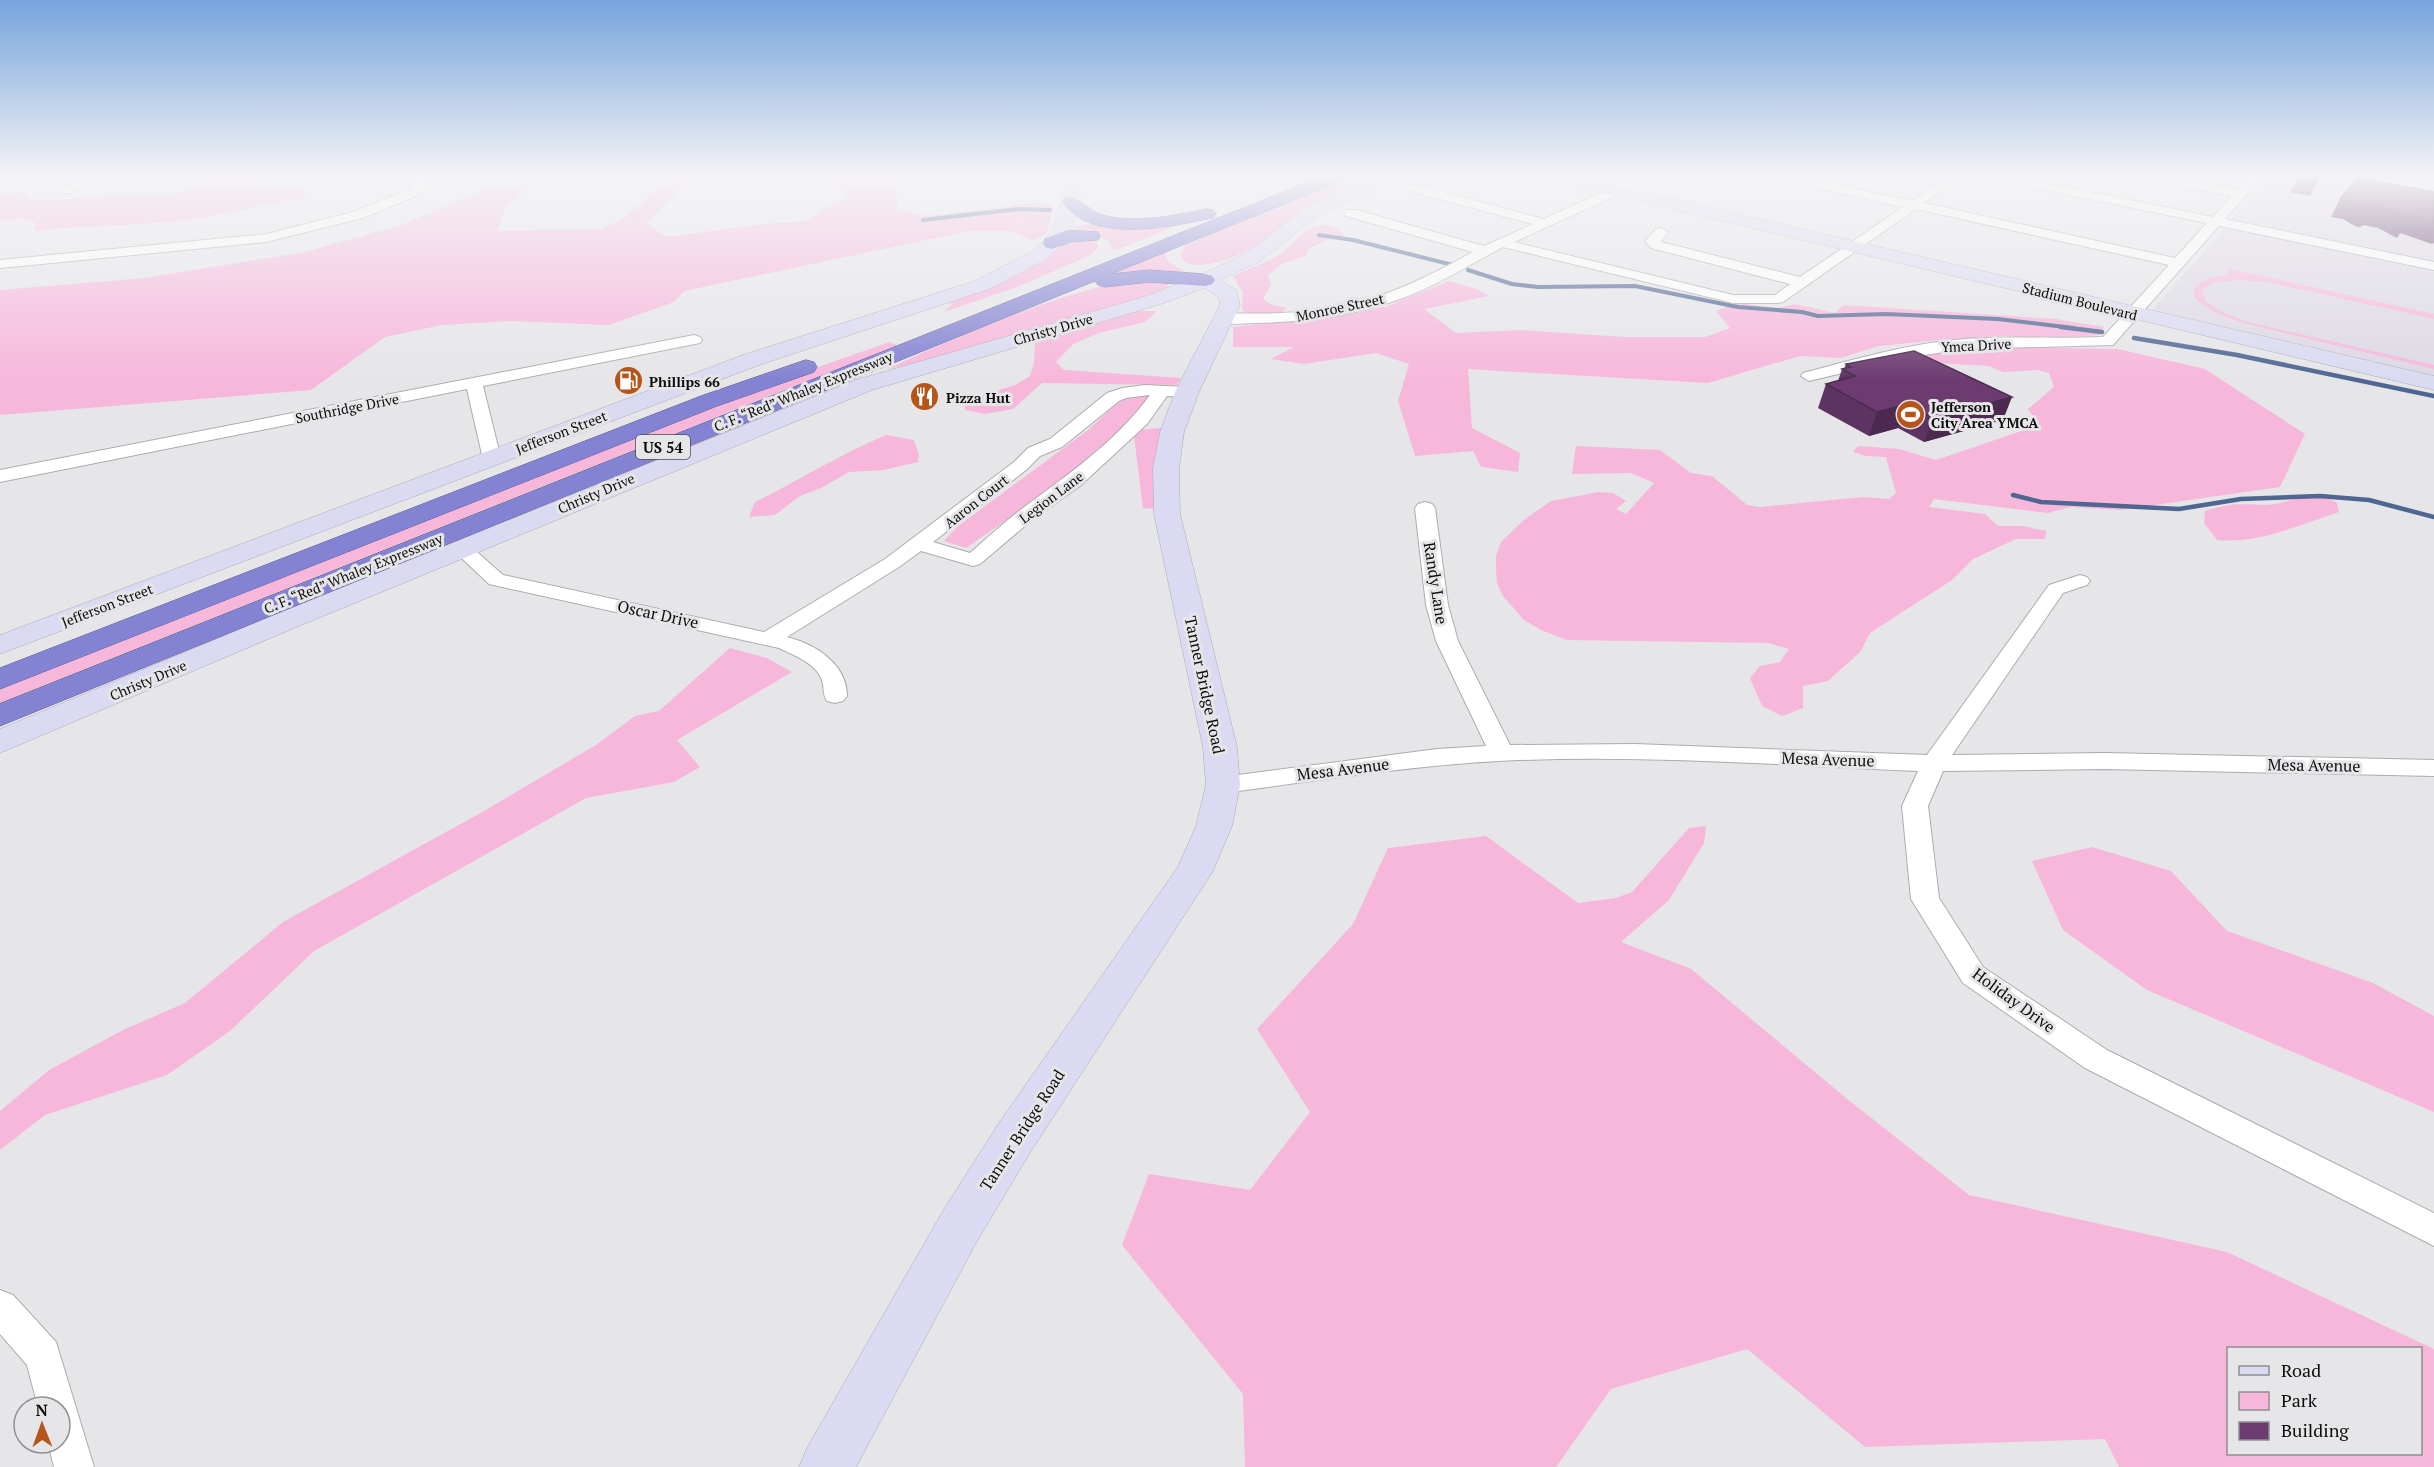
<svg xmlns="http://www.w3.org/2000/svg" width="2434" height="1467" font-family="'PT Serif',serif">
<rect width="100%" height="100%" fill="#e6e5e8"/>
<path fill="#ddd9e4" d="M 2270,175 L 2434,175 L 2434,262 L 2233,219 L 2232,217 Z
M 2225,228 L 2233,228 L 2434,270 L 2434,377 L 2157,314 L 2154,311 L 2155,307 Z"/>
<path fill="#f7b7db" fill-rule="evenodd" d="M 133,175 L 278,175 L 244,185 L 272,185 L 309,191 L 311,196 C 271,203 232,213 192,219 C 140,227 87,224 35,231 L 36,223 L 18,218 L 0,221 L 0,195 L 19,191 L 30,195 L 30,200 L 70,199 L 119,194 L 164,195 L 199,187 L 203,181 L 179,182 L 170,175 L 141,178 Z
M 674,175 L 708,175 L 695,177 L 646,222 L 665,237 L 766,224 L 808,221 L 818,212 L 847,197 L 837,183 L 806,175 L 898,175 L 895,177 L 898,209 L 926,216 L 1037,203 L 1053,205 L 1047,233 L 1034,240 L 1010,231 L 969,231 L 684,291 L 674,302 L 609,325 L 512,321 L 442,325 L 385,337 L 311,390 L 0,415 L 0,290 L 145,278 L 305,252 L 402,225 L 493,186 L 530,186 L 505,208 L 498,231 L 602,229 L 623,219 Z
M 1350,176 L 1356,178 L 1358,185 C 1341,192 1322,198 1307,207 C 1294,214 1286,225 1275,234 C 1261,247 1191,282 1180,255 L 1185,246 L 1330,182 Z
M 1187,222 L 1116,250 L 1111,249 L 1111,244 L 1107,240 L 1073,227 L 1087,224 Z
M 1328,225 L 1338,229 L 1344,235 L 1327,240 L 1308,249 L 1305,256 L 1282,264 L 1268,275 L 1271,285 L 1263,299 L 1272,305 L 1286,308 L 1282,313 L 1256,315 L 1244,312 L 1242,307 L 1243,293 L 1233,276 C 1247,269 1263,264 1277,256 C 1301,241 1297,228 1328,225 Z
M 1092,240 L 1097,243 L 1098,248 L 1089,256 L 1017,287 L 944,312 L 952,304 L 946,302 L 1017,275 L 1036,264 L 1061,242 Z
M 1167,250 L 1165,256 L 1168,262 L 1191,275 L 1100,278 Z
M 2230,269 L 2434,314 L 2434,319 L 2267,282 L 2235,280 L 2211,283 L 2202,291 L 2205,301 L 2224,313 L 2248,322 L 2434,365 L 2434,369 L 2244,323 C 2225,317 2209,311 2194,297 L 2194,289 C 2202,278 2219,275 2233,276 L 2226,274 Z
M 1132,279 L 1167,283 L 1169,287 L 1164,292 L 928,360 L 888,369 C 966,332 1048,297 1132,279 Z
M 1449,281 L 1476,289 L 1489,296 L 1424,309 L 1456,333 L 1520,330 L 1625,337 L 1705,337 L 1730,328 L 1716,311 L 1737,303 L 1779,308 L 1795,304 L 1835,313 L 1844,305 L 2056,319 L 2104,327 L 2099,335 L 2055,338 L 2002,336 L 1939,340 L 1879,346 L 1840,358 L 1800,356 L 1708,383 L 1468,369 L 1472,428 L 1520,453 L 1518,472 L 1481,467 L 1473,451 L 1415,456 L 1398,401 L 1409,364 L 1376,353 L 1304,364 L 1271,359 L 1294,347 L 1233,347 L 1233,327 L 1345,315 L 1388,306 Z
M 1136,311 L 1157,311 L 1145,322 L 1099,333 L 1073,344 L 1056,362 L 1064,370 L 1181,378 L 1177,385 L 1042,383 L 1013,409 L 985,414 L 965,410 L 964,401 L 1015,385 L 1030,376 L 1034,363 L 1035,342 Z
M 890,342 L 901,347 L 784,390 L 0,703 L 0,684 L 729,398 Z
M 2011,347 L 2118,349 L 2205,369 L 2305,434 L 2280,487 L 2120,510 L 2070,507 L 2048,513 L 1934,499 L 1929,507 L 1985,514 L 1998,526 L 2023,526 L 2046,531 L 2045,539 L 2016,539 L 1973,559 L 1952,580 L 1870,633 L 1860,652 L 1828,681 L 1803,686 L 1803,708 L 1782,716 L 1762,706 L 1750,678 L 1760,666 L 1780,662 L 1789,649 L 1768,643 L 1567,640 L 1541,630 L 1524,620 L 1503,596 L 1497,583 L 1496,570 L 1496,556 L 1501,542 L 1525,519 L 1551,501 L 1599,492 L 1613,493 L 1626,501 L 1616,509 L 1626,514 L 1654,483 L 1631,473 L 1572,474 L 1576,446 L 1660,450 L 1691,473 L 1712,476 L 1747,505 L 1760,507 L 1863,497 L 1889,499 L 1896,493 L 1886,457 L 1866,456 L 1853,452 L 1858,446 L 1899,449 L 1936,460 L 2039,425 L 2028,409 L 2054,387 L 2049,373 L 2038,370 L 2003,372 L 1989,366 L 1917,362 L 1918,355 Z
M 1151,394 L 1141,412 L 1079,469 L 966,548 L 944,541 L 957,527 L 1088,430 L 1126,395 Z
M 1161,428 L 1157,509 L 1143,508 L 1134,436 L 1140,430 Z
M 886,435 L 914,440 L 919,455 L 918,462 L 884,470 L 849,472 L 821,488 L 800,496 L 775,515 L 749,517 L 755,502 C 799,480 841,454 886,435 Z
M 2304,497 L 2327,498 L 2337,503 L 2339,512 C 2299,525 2258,544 2217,540 L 2204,523 L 2205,511 C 2230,503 2241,504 2266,505 C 2278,505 2293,499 2304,497 Z
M 730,648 L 767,658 L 792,672 L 677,740 L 700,767 L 674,782 L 586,798 L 314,951 L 230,1031 L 167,1075 L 45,1115 L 0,1150 L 0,1111 L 49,1070 L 123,1030 L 185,1003 L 283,922 L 484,811 L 596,745 L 635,716 L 659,711 Z
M 1706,826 L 1704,843 L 1669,900 L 1621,942 L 1691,969 L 1846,1098 L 1969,1195 L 2227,1252 L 2434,1349 L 2434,1467 L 2119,1467 L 2105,1439 L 1865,1447 L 1747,1349 L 1611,1389 L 1556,1467 L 1245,1467 L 1243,1394 L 1122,1245 L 1149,1174 L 1250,1190 L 1310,1112 L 1257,1029 L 1353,924 L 1388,848 L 1486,836 L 1578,903 L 1616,898 L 1632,892 L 1689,828 ZM 2228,1348 L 2420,1348 L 2420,1454 L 2228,1454 Z
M 2092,847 L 2171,871 L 2227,931 L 2373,983 L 2434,1016 L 2434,1112 L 2147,990 L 2063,930 L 2032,861 Z"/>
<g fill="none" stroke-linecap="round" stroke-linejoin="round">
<path stroke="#4f6692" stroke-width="4" d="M 923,220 L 1019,209 L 1050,210
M 1319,235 L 1353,240 L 1453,265
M 1468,270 L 1512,284 L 1538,287 L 1635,286 L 1738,307 L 1802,312 L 1818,316 L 1886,314 L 1998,319 L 2073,328"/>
<path stroke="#4f6692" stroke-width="4.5" d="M 2061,327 L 2102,332
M 2134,338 L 2237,355 L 2434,396
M 2013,495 L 2041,502 L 2179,509 L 2241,499 L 2320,496 L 2369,500 L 2434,517"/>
<defs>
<path id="street" d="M 91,175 L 106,175 L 71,193 L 63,193 L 61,190 Z
M 420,175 L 432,175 L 423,190 L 416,196 L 363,218 L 266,242 L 0,268 L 0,260 L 266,234 L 353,212 L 408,190 Z
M 1638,175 L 1652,175 L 1615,196 L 1514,242 L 1733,295 L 1775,295 L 1790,284 L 1651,248 L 1645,241 L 1656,229 L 1661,228 L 1668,232 L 1661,242 L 1800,277 L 1903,207 L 1776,179 L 1770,175 L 1791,175 L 1912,201 L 1950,175 L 1963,175 L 1924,203 L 2175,258 L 2207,223 L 1991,179 L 1985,175 L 2007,175 L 2213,217 L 2232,196 L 2141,179 L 2135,175 L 2158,175 L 2238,190 L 2252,175 L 2264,175 L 2225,219 L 2434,262 L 2434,270 L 2219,226 L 2113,345 L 1963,349 L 1905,358 L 1809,381 L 1801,376 L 1803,373 C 1856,359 1910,343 1965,339 C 2011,336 2057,339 2103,337 L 2169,265 L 1916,209 L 1783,302 L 1778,303 L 1733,303 L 1503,247 C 1473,263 1444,281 1413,294 C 1363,315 1308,322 1255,323 C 1244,323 1223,327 1215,318 L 1223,313 C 1276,315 1331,313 1382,295 C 1414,284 1443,268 1473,252 L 1346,216 L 1344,213 L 1346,210 L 1356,210 L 1484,246 L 1533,224 L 1409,191 L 1407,188 L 1409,185 L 1413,184 L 1544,219 Z
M 694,335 L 700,337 L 702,340 L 700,343 L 483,386 L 501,459 L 498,463 L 486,463 L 483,459 L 467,389 L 0,482 L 0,470 Z
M 1145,385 L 1187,387 L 1195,392 L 1187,397 L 1167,396 L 1147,424 L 1080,486 L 1032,520 L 980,564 L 973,566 L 921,551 L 899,567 L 787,637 C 815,644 847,664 847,696 L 843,701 L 835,703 L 827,701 C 822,694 825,686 821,678 C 815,663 793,655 779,648 L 489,584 L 452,549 L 455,545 L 469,545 L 503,575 L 764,632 L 885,559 L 1014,462 L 1028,448 L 1050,439 L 1107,393 L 1122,388 ZM 1150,395 C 1115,443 1066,476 1019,511 C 1002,524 986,539 970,553 L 933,542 L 1026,470 L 1040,456 L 1062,447 L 1119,401 L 1126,398 Z
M 1425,502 L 1432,504 L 1435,508 L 1448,605 L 1458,641 L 1510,745 L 1635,744 L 1927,755 L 2049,585 L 2080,575 L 2087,577 L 2090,581 L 2087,585 L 2063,593 L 1952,755 L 2105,753 L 2434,760 L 2434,776 L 2105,769 L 1943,771 L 1928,806 L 1939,898 L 1983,967 L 2107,1050 L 2434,1213 L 2434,1246 L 2085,1068 L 1963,983 L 1911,899 L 1902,806 L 1918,771 C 1779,765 1638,754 1499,761 C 1407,766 1315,781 1223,793 L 1214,791 L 1210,785 L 1214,779 L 1223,777 L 1437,749 L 1486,746 L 1436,641 L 1426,605 L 1415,508 L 1418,504 Z
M 0,1290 L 13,1295 L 56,1342 L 94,1467 L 54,1467 L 48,1443 L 60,1443 L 60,1407 L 38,1407 L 27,1365 L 0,1334 Z"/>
<path id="secondary" d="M 1070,175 L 1086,175 L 1072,225 L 1059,247 L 1045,260 L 989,289 L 759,365 L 0,654 L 0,635 L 743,355 L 975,281 L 1031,252 L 1045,240 L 1054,225 Z
M 1365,175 L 1487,175 L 1479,180 L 1386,180 L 1373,191 L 1320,214 L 1259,262 L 1220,280 L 1236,290 L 1240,305 L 1199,392 L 1184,432 L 1179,468 L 1180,514 L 1237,747 L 1240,785 L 1232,826 L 1213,871 L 1031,1151 L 977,1241 L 856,1467 L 799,1467 L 807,1448 L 943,1211 L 999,1123 L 1178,867 L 1196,826 L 1206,785 L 1203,747 L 1154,514 L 1153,468 L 1160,432 L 1175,392 L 1220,305 L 1219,297 L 1204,288 L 1161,304 L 872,390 L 299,626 L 0,753 L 0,729 L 277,614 L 856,380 L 1147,296 L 1198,276 L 1245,254 L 1308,206 L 1361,183 L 1367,179 Z
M 1507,175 L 1559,175 L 1617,186 L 2434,376 L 2434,390 L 1617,196 L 1551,183 L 1515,180 Z"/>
<path id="highway" d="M 1326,175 L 1348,175 L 1346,179 L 1111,274 L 1149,270 L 1205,274 L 1212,276 L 1215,280 L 1212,284 L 1205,286 L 1149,282 L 1105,287 L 1098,285 L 1095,281 L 0,726 L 0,704 Z
M 1071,197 C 1083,200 1090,212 1103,215 C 1136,224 1175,215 1207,209 L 1213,210 L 1216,214 L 1213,218 L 1207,219 C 1165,228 1091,243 1062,202 L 1065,198 Z
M 1067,230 L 1098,232 L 1100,236 L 1098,240 L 1070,242 L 1052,249 L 1045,247 L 1043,243 L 1045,239 Z
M 806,360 L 814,362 L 817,367 L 814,372 L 717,406 L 0,689 L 0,668 L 701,396 Z"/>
</defs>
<use href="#street" stroke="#adabaf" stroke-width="2"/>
<use href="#secondary" stroke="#adabaf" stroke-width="1"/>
<use href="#highway" stroke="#5a5a8e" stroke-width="1"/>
<use href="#street" fill="#fff" fill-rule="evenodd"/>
<use href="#secondary" fill="#dadaf2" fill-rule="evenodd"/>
<use href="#highway" fill="#8483d3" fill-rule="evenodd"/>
</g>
<path fill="#5d3461" d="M 2298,178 L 2317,182 L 2310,196 L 2290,192 Z
M 2434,192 L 2434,243 L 2432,244 L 2400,233 L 2397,238 L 2378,228 L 2363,225 L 2360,227 L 2355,226 L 2343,219 L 2331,217 L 2340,199 Z
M 1846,364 L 2003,420 L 1924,442 L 1898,428 L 1869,436 L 1818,408 L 1826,384 L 1838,381 L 1842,369 L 1844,369 Z"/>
<path fill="#4c2a4f" d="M 2373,206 L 2363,225 L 2360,227 L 2370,209 Z
M 2012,397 L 2003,420 L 1924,442 L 1933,418 Z
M 1907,404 L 1898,428 L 1869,436 L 1877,412 Z"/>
<path fill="#6c3c71" stroke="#4c2a4f" stroke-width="1.5" d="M 2300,175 L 2318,175 L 2317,182 L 2298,178 Z
M 2358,178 L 2434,192 L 2434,223 L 2409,214 L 2408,219 L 2388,209 L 2373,206 L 2370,209 L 2364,208 L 2352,201 L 2340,199 Z
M 1914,351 L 2012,397 L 1933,418 L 1907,404 L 1877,412 L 1826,384 L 1855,376 L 1842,369 L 1851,367 L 1846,364 Z"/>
<linearGradient id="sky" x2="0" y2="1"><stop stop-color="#76a4dc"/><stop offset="0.46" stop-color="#f4f3f5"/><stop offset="1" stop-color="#f4f3f5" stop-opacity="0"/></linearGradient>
<rect width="2434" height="380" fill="url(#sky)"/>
<defs>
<symbol id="fuel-disc" viewBox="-11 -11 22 22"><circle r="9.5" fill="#b6541a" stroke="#e6e5e8"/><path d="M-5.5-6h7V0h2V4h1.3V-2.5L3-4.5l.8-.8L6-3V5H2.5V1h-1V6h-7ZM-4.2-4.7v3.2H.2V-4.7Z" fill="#fff"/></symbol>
<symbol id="restaurant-disc" viewBox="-11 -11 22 22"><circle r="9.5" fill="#b6541a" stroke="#e6e5e8"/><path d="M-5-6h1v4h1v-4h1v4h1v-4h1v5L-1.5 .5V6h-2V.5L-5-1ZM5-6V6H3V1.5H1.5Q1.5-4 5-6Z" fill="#fff"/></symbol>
<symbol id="stadium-disc" viewBox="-11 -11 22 22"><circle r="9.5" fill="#b6541a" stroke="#e6e5e8"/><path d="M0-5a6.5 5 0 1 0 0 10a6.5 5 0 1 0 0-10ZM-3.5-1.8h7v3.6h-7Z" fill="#fff"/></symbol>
</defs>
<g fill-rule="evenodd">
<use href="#fuel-disc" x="612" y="364" width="33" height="33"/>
<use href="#restaurant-disc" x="908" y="380" width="33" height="33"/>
<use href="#stadium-disc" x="1894" y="398" width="33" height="33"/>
</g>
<g text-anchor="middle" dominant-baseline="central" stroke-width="6" stroke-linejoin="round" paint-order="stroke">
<g font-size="14" fill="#0d0d0e" stroke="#e6e5e8">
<text transform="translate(2080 301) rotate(14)">Stadium Boulevard</text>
<text transform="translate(1340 307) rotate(-12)">Monroe Street</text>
<text transform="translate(1053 329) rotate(-16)">Christy Drive</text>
<text transform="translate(1976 345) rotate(-3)">Ymca Drive</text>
<text transform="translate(803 391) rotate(-22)">C. F. “Red” Whaley Expressway</text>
<text transform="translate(347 408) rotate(-11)">Southridge Drive</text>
<text transform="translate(561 432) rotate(-21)">Jefferson Street</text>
<text transform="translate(596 493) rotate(-23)">Christy Drive</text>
<text transform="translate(1051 497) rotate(-37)">Legion Lane</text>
<text transform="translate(976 501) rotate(-38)">Aaron Court</text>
<text transform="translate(353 573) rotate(-22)">C. F. “Red” Whaley Expressway</text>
<text transform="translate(107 605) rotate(-21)">Jefferson Street</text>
<text transform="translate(148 680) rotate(-23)">Christy Drive</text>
</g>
<g font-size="14" font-weight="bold" fill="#0d0d0e" stroke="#e6e5e8" text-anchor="start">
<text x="649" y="381">Phillips 66</text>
<text x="946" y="397">Pizza Hut</text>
<text x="1931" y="406">Jefferson<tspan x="1931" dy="16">City Area YMCA</tspan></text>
</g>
<rect fill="#e6e5e8" stroke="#4e4e4f" stroke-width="1.5" x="636" y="435" width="54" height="24" rx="4.5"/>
<g font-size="15" font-weight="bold" fill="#0d0d0e">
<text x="663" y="447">US 54</text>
</g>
<g font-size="16" fill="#0d0d0e" stroke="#e6e5e8">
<text transform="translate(1436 583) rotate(81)">Randy Lane</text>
<text transform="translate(658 614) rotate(12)">Oscar Drive</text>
<text transform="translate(1205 685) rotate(78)">Tanner Bridge Road</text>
<text transform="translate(1828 759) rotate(2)">Mesa Avenue</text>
<text transform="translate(2314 765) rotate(1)">Mesa Avenue</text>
<text transform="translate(1343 769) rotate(-7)">Mesa Avenue</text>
<text transform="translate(2014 1000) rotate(36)">Holiday Drive</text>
<text transform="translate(1022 1130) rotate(-57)">Tanner Bridge Road</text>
</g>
</g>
<rect x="2227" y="1347" width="195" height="108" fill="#e6e5e8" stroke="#8f8f91" stroke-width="1.5"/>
<rect x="2239" y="1366" width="30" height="9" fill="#dadaf2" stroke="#8f8f91" stroke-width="1.5"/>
<text x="2281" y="1377" font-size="18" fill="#0d0d0e">Road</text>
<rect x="2239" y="1392" width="30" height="18" fill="#f7b7db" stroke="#8f8f91" stroke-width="1.5"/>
<text x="2281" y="1407" font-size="18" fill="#0d0d0e">Park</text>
<rect x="2239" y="1422" width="30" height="18" fill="#6c3c71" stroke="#8f8f91" stroke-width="1.5"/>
<text x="2281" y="1437" font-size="18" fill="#0d0d0e">Building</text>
<g transform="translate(42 1425) rotate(359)"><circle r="28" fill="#e6e5e8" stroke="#8f8f91" stroke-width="1.5"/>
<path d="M0-4.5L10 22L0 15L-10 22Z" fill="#b6541a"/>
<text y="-9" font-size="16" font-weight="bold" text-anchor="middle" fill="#0d0d0e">N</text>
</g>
</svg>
